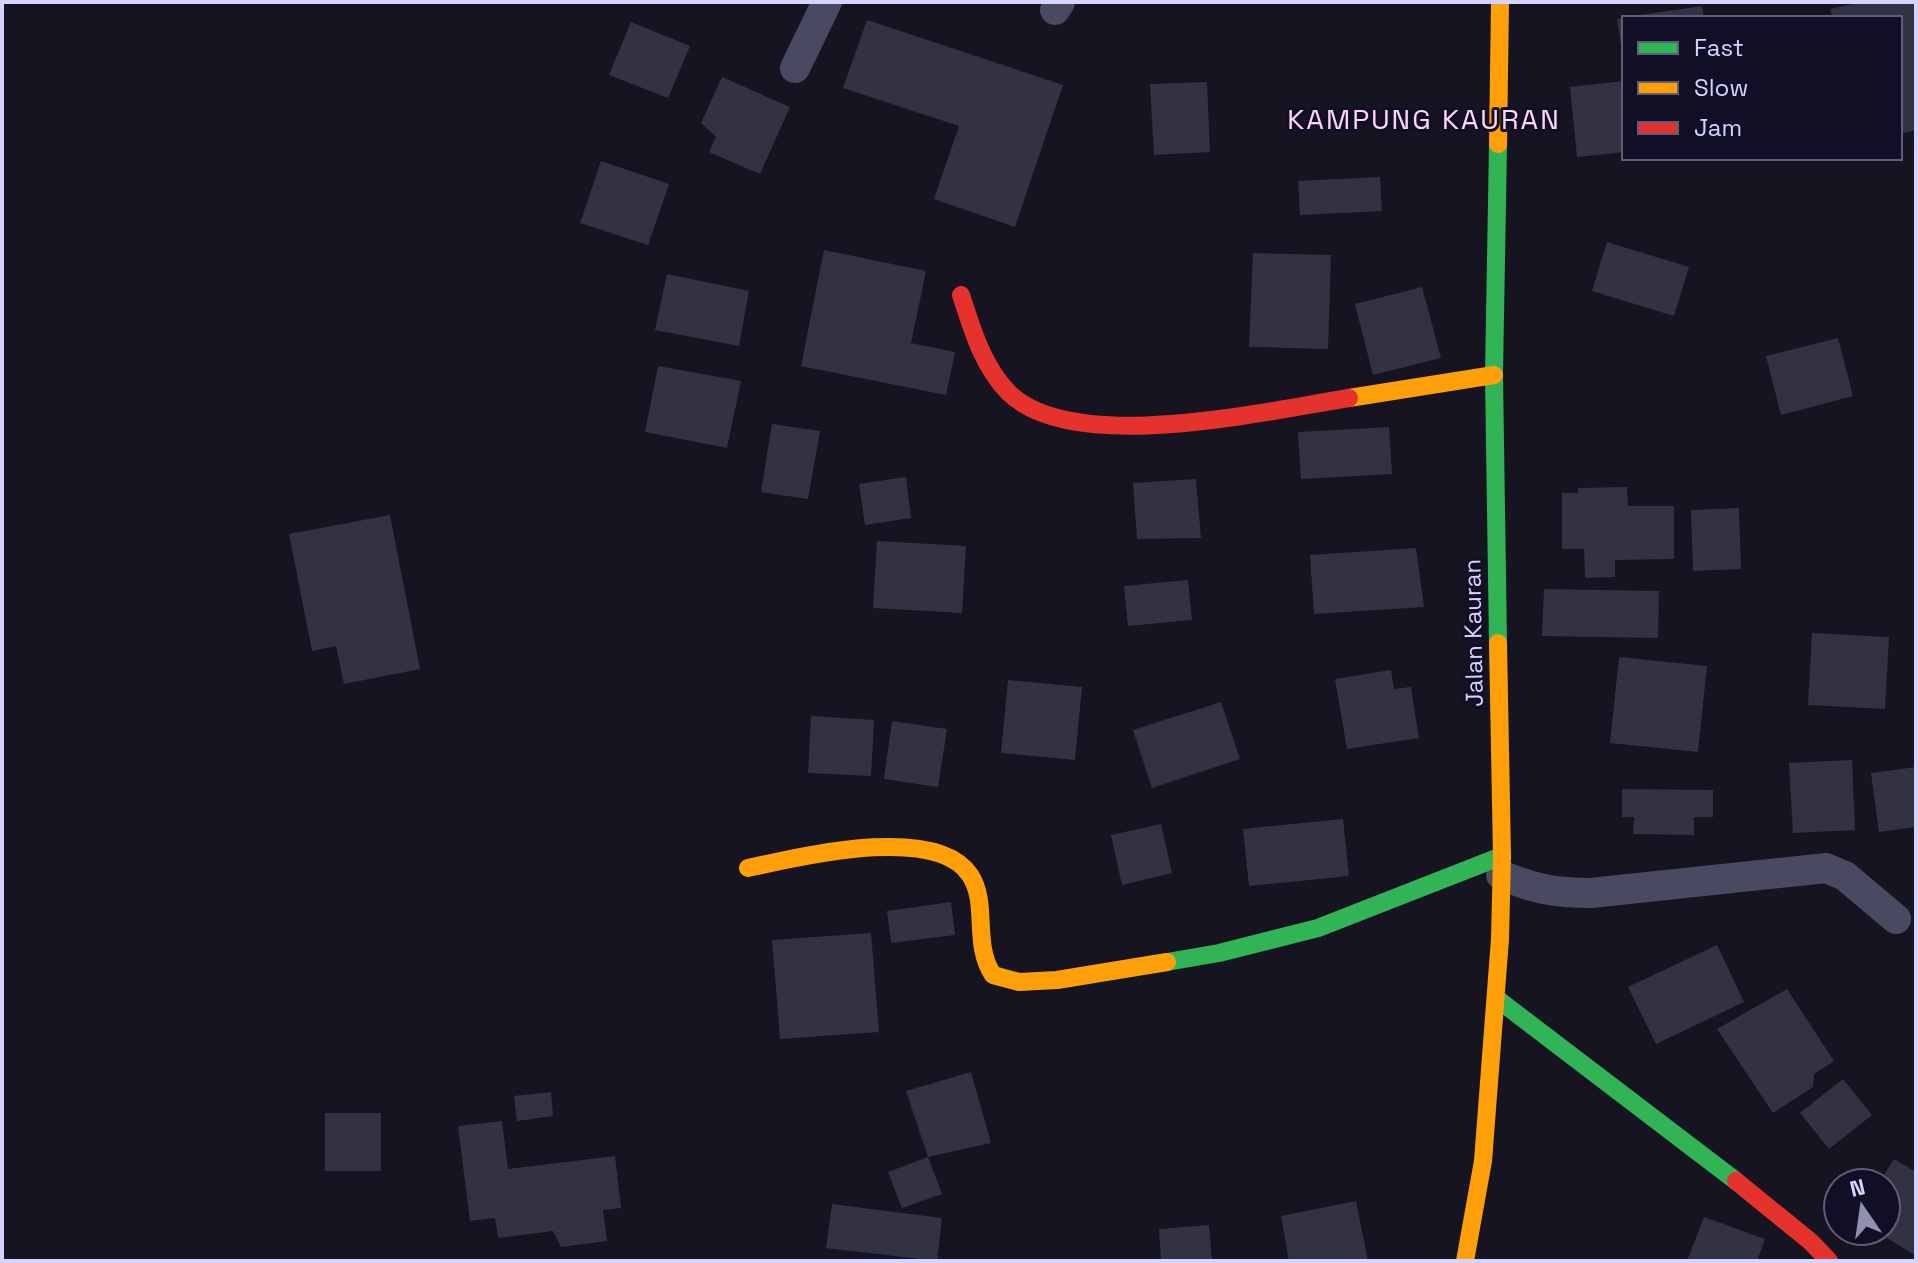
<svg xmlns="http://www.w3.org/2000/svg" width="1918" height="1263" font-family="'Space Grotesk',sans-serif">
<rect width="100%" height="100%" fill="#151420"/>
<path fill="#333242" d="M 1861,2 L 1916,2 L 1916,130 L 1900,134 L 1900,18 L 1833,18 L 1830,9 Z
M 1702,6 L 1704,18 L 1634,18 L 1634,16 Z
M 1624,18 L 1624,52 L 1622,52 L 1617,19 Z
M 867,20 L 1063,85 L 1015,227 L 934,199 L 959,126 L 843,88 Z
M 631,22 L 690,46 L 668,98 L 609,75 Z
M 722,77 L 790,107 L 760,174 L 709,152 L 716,137 L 701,123 Z
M 1624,81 L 1624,152 L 1577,157 L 1570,87 Z
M 1207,82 L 1210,152 L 1154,155 L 1150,84 Z
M 601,161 L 669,184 L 648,245 L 580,223 Z
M 1380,177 L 1382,211 L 1300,215 L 1298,181 Z
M 1607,242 L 1689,267 L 1674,316 L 1592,291 Z
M 824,250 L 926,271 L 911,343 L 955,352 L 946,395 L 801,366 Z
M 1253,253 L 1331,255 L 1328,349 L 1249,347 Z
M 667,274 L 749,291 L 739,346 L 655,330 Z
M 1422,287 L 1441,358 L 1373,375 L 1355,304 Z
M 1838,338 L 1853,396 L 1781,415 L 1766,356 Z
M 658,366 L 741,381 L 727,448 L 645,432 Z
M 772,424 L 820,431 L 808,499 L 761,492 Z
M 1389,427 L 1392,474 L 1301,479 L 1298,432 Z
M 906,477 L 911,518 L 865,525 L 859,484 Z
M 1196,479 L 1201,538 L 1137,539 L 1133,483 Z
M 1627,487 L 1628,506 L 1674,506 L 1674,559 L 1615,560 L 1615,577 L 1585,578 L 1584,549 L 1562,549 L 1562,493 L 1578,493 L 1578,488 Z
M 1739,508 L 1741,569 L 1693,571 L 1691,510 Z
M 390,515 L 420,669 L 344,684 L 336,646 L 312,651 L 289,534 Z
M 877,541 L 966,546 L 962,613 L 873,608 Z
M 1416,548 L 1424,607 L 1314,614 L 1310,555 Z
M 1188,580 L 1192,620 L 1128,626 L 1124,586 Z
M 1544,589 L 1659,591 L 1658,638 L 1542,636 Z
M 1812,633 L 1889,637 L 1885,709 L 1808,705 Z
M 1619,657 L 1707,666 L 1698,752 L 1610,743 Z
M 1391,670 L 1394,689 L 1411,687 L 1419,738 L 1347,749 L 1335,679 Z
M 1008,680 L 1082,687 L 1075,760 L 1001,753 Z
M 1221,702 L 1240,759 L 1152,788 L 1133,730 Z
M 811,716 L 874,720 L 871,776 L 808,773 Z
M 892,721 L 947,729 L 938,787 L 884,779 Z
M 1852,760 L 1855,830 L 1793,833 L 1789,763 Z
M 1916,767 L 1916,827 L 1879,832 L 1871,773 Z
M 1622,789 L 1713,790 L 1713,817 L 1694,817 L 1694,835 L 1633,834 L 1634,817 L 1622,817 Z
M 1343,819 L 1349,876 L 1249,886 L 1243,829 Z
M 1161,824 L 1172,873 L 1122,885 L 1111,835 Z
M 951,902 L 955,935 L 891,943 L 887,911 Z
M 871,933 L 879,1032 L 780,1039 L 772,940 Z
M 1717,945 L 1744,1002 L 1656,1044 L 1628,987 Z
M 1787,989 L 1834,1061 L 1814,1074 L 1813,1087 L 1773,1113 L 1717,1029 Z
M 971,1072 L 991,1143 L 928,1157 L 906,1091 Z
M 1843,1079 L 1872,1115 L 1829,1149 L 1800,1113 Z
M 551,1092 L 553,1116 L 517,1121 L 514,1096 Z
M 325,1113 L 381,1113 L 381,1171 L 325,1171 Z
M 502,1121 L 508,1169 L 615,1156 L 621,1208 L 603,1210 L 607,1241 L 561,1247 L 553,1231 L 498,1238 L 495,1218 L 470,1221 L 458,1126 Z
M 928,1157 L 942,1194 L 902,1208 L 888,1172 Z
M 1894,1159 L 1916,1172 L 1916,1256 L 1876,1231 L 1886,1231 L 1886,1183 L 1879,1183 Z
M 1356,1201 L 1368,1261 L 1289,1261 L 1281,1216 Z
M 832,1204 L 942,1218 L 937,1261 L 826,1248 Z
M 1704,1217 L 1765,1239 L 1757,1261 L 1687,1261 Z
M 1209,1225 L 1212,1261 L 1161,1261 L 1159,1229 Z"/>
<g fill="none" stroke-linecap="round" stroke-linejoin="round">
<path stroke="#494a61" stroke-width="30" d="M 1055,10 L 1060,2
M 795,68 L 827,2
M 1501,875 C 1534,889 1555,893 1591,893 L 1826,868 L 1845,876 L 1896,919"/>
<path stroke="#30b455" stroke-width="18" d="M 1498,144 L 1494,375 L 1498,643
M 1167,962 L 1219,953 L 1318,928 L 1502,856
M 1496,998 L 1736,1181"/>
<path stroke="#ff9f0a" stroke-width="18" d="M 1498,144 L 1500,2
M 1349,398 L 1494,375
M 748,868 C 799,857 936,823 970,875 C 989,904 972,943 993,975 L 1019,982 L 1057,980 L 1167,962
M 1465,1261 L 1483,1161 L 1500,939 L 1502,856 L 1498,643"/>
<path stroke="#e5322d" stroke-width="18" d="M 961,295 C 972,329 983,367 1009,393 C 1074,456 1266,411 1349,398
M 1736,1181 L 1811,1242 L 1829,1261"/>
</g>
<g text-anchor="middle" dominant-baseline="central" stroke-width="6" stroke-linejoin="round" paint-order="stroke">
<g font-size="24" fill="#d5d3ff" stroke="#110f25">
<text transform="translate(1473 633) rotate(-91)">Jalan Kauran</text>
</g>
<g font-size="28" letter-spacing="2" fill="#ffd5f3" stroke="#110f25">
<text x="1424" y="119">KAMPUNG KAURAN</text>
</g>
</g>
<rect width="1918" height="1263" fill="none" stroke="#d5d3ff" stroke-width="8"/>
<rect x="1622" y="16" width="280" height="144" fill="#110f25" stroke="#5f5d7c" stroke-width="2"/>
<rect x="1638" y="42" width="40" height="12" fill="#30b455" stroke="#5f5d7c" stroke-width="2"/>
<text x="1694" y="56" font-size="24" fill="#d5d3ff">Fast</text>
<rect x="1638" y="82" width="40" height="12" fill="#ff9f0a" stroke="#5f5d7c" stroke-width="2"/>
<text x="1694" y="96" font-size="24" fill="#d5d3ff">Slow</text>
<rect x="1638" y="122" width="40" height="12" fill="#e5322d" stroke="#5f5d7c" stroke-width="2"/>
<text x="1694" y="136" font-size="24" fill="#d5d3ff">Jam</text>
<g transform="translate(1862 1207) rotate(347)"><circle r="38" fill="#110f25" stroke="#5f5d7c" stroke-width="2"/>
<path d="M0-6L14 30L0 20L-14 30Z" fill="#9290b1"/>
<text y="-12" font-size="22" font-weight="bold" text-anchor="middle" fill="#d5d3ff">N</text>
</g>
</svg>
